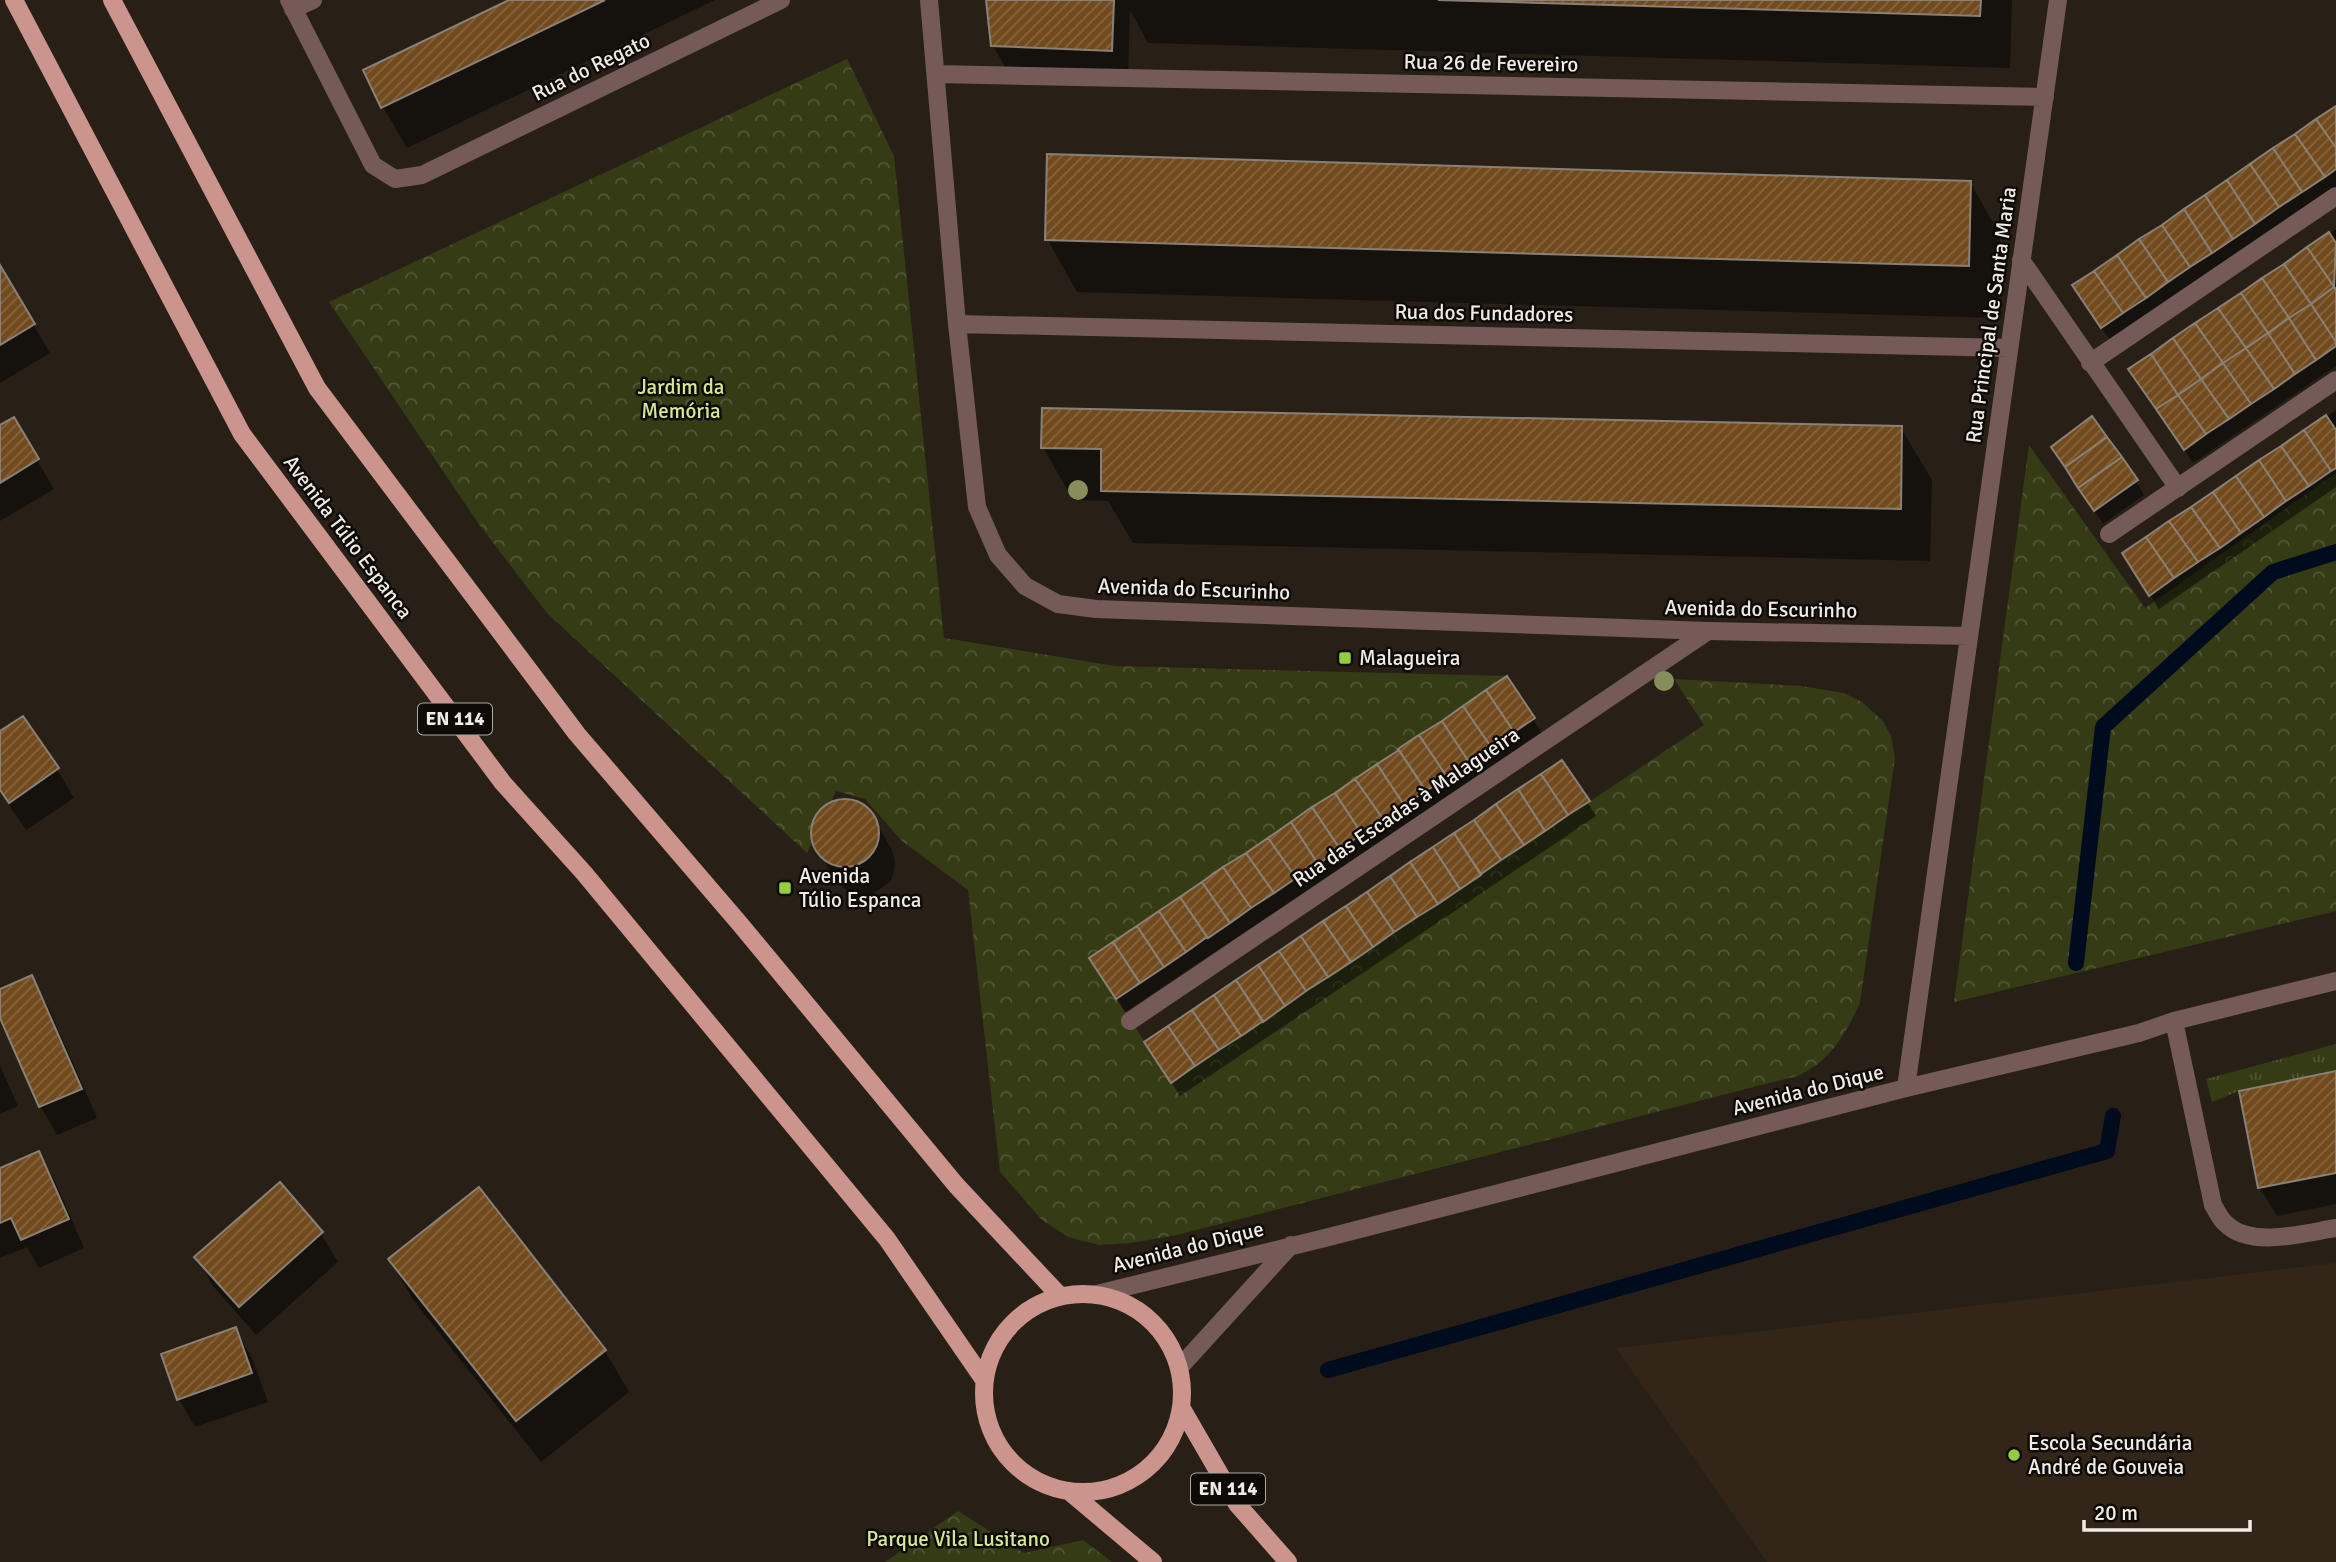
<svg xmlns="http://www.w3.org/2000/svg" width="2336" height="1562" font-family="Signika,sans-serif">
<defs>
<pattern id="grass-tufts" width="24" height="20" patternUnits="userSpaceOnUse" patternTransform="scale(1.75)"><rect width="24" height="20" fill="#343b15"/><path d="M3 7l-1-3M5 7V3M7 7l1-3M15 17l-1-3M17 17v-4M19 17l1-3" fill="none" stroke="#525837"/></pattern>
<pattern id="park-crowns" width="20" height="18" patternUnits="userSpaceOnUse" patternTransform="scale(1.75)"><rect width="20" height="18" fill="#343b15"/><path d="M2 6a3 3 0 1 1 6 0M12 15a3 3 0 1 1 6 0" fill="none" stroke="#525837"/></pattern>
<pattern id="building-hatch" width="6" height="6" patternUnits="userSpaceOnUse" patternTransform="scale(1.75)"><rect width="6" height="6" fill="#714b1e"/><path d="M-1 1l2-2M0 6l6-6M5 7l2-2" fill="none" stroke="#86653f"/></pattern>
</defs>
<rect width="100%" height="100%" fill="#282017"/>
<path fill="#332618" d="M 2336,1263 L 2336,1562 L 1767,1562 L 1616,1348 Z"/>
<path fill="url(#grass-tufts)" d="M 2336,1044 L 2336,1072 L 2239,1091 L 2212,1102 L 2206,1079 Z"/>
<path fill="url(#park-crowns)" d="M 847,59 L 894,156 L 944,638 L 1115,666 L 1507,676 L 1090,958 L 1171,1082 L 1704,725 L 1674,679 L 1801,686 L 1844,693 L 1862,702 L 1883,721 L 1891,736 L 1895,758 L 1860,1003 C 1845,1035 1830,1062 1797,1076 L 1177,1235 L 1131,1243 L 1099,1245 L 1068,1237 L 1042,1220 L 1000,1172 L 968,890 L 902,841 L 865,799 L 836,791 L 807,853 L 547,613 L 478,523 L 329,302 Z
M 2029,445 L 2145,608 L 2336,473 L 2336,911 L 1954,1002 Z
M 958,1511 L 1024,1553 L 1083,1540 L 1112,1562 L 885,1562 Z"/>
<path fill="#0007" d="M 513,0 L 715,0 L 407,148 L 383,107 Z
M 988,0 L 2012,0 L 2010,68 L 1148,43 L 1130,10 L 1128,79 L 1009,74 L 993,46 Z
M 2336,108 L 2336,188 L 2111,341 L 2082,300 Z
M 1970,182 L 2000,235 L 1998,318 L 1077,292 L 1047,239 Z
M 2336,229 L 2336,366 L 2193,463 L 2131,369 Z
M 0,268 L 50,353 L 0,383 Z
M 2336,410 L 2336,487 L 2159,609 L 2124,554 Z
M 13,419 L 54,489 L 0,521 L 0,427 Z
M 1901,428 L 1932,480 L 1930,561 L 1133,543 L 1108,501 L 1073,500 L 1043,447 Z
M 2061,461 L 2136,481 L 2144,495 L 2103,524 Z
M 1507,679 L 1542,733 L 1125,1012 L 1092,959 Z
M 0,734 L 57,769 L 74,798 L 26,830 L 0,792 Z
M 1562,762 L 1596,816 L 1180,1096 L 1146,1042 Z
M 851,801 L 860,804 L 875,820 L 892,850 L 895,861 L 894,872 L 890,882 L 871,895 L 860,896 L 849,893 L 833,877 L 813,838 L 816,818 L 831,804 Z
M 31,977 L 48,1006 L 97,1118 L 57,1135 L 41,1107 L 0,1014 L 0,991 Z
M 0,1066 L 18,1106 L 0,1114 Z
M 2336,1073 L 2336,1204 L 2277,1216 L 2260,1188 Z
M 38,1153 L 55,1181 L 84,1248 L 39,1268 L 27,1247 L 0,1258 L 0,1170 Z
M 279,1185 L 321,1234 L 338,1262 L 256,1335 L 213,1286 L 197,1257 Z
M 390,1260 L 605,1351 L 629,1392 L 541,1462 L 414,1301 Z
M 235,1329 L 252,1358 L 268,1402 L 195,1427 L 179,1399 Z"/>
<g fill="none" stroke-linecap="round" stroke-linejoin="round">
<path stroke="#000b1d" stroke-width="16" d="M 2076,963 L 2103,727 L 2273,572 L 2336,552
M 1328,1370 L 2107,1151 L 2113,1116"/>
</g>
<path fill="url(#building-hatch)" stroke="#8a8076" stroke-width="2" d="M 509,0 L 605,0 L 381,108 L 363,70 Z
M 986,0 L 1114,0 L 1112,51 L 991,46 Z
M 1438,0 L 1981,0 L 1980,16 Z
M 2336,106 L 2336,148 L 2316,119 Z
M 2316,119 L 2336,148 L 2336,169 L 2325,177 L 2295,134 Z
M 2295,134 L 2325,177 L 2302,192 L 2273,148 Z
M 2273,148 L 2302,192 L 2279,207 L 2250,164 Z
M 1047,154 L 1971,181 L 1969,266 L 1045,240 Z
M 2250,164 L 2279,207 L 2255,224 L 2227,180 Z
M 2227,180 L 2255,224 L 2233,239 L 2205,195 Z
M 2205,195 L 2233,239 L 2212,253 L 2184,209 Z
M 2184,209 L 2212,253 L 2190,267 L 2162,225 Z
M 2162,225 L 2190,267 L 2168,282 L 2139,239 Z
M 2329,232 L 2336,243 L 2334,287 L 2307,247 Z
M 2139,239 L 2168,282 L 2146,298 L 2117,255 Z
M 2307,247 L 2334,287 L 2311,304 L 2284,264 Z
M 2117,255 L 2146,298 L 2123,313 L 2094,271 Z
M 2284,264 L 2311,304 L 2289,318 L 2262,278 Z
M 0,265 L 35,324 L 0,345 Z
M 2094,271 L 2123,313 L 2101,328 L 2072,285 Z
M 2262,278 L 2289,318 L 2268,333 L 2241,293 Z
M 2334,287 L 2336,289 L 2336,342 L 2311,304 Z
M 2241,293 L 2268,333 L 2246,348 L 2218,308 Z
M 2311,304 L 2336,342 L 2336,346 L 2316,360 L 2289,318 Z
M 2218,308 L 2246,348 L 2223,363 L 2195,323 Z
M 2289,318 L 2316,360 L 2295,374 L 2268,333 Z
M 2195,323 L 2223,363 L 2201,379 L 2173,338 Z
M 2268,333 L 2295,374 L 2274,389 L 2246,348 Z
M 2173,338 L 2201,379 L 2178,395 L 2151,354 Z
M 2246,348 L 2274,389 L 2251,404 L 2223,363 Z
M 2151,354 L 2178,395 L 2156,409 L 2128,369 Z
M 2223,363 L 2251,404 L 2229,419 L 2201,379 Z
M 2201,379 L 2229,419 L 2206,434 L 2178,395 Z
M 2178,395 L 2206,434 L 2184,450 L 2156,409 Z
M 1042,408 L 1902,426 L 1901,509 L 1101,491 L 1101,449 L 1041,448 Z
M 2326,415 L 2336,430 L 2336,468 L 2331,471 L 2304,430 Z
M 2092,416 L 2107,437 L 2065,467 L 2051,447 Z
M 14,417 L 39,459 L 0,483 L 0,425 Z
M 2304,430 L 2331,471 L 2309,486 L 2281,446 Z
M 2107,437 L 2122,457 L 2078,488 L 2065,467 Z
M 2281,446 L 2309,486 L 2286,501 L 2259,460 Z
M 2122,457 L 2138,480 L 2094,511 L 2078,488 Z
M 2259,460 L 2286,501 L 2264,517 L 2236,476 Z
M 2236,476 L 2264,517 L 2241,533 L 2213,492 Z
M 2213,492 L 2241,533 L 2220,548 L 2191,507 Z
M 2191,507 L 2220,548 L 2198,562 L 2169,521 Z
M 2169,521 L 2198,562 L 2174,578 L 2146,537 Z
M 2146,537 L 2174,578 L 2149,596 L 2122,553 Z
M 1507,676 L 1535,718 L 1514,732 L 1486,690 Z
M 1486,690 L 1514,732 L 1491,747 L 1463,706 Z
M 1463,706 L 1491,747 L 1469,762 L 1442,721 Z
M 23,716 L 59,768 L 9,803 L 0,790 L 0,731 Z
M 1442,721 L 1469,762 L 1447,777 L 1419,735 Z
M 1419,735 L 1447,777 L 1426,791 L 1398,749 Z
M 1399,750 L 1426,791 L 1404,805 L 1377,764 Z
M 1562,760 L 1590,801 L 1568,815 L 1541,774 Z
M 1377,764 L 1404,805 L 1383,819 L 1355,779 Z
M 1541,774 L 1568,815 L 1545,831 L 1518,789 Z
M 1355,779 L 1383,819 L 1362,834 L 1335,793 Z
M 1518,789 L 1545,831 L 1524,845 L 1496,804 Z
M 1335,793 L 1362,834 L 1340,849 L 1312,807 Z
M811 833a34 34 0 1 1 68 0a34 34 0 1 1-68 0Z
M 1496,804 L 1524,845 L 1501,860 L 1474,820 Z
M 1312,807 L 1340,849 L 1318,864 L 1291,822 Z
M 1474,820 L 1501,860 L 1481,874 L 1454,833 Z
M 1291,822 L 1318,864 L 1296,878 L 1268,838 Z
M 1454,833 L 1481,875 L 1460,889 L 1433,847 Z
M 1268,838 L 1296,878 L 1274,893 L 1246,853 Z
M 1433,847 L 1460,889 L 1438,904 L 1410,862 Z
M 1246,853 L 1274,893 L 1251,908 L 1223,867 Z
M 1410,862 L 1438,904 L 1417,917 L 1390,876 Z
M 1223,867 L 1251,908 L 1230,923 L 1202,882 Z
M 1390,876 L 1417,917 L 1394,932 L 1367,892 Z
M 1202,882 L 1230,923 L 1208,938 L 1180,897 Z
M 1367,892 L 1394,932 L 1373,947 L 1346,906 Z
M 1180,897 L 1207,937 L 1186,952 L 1159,911 Z
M 1346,906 L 1373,947 L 1351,962 L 1323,921 Z
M 1159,911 L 1186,952 L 1164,967 L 1137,926 Z
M 1323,921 L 1351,962 L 1328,977 L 1301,936 Z
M 1137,926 L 1164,967 L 1140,983 L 1113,942 Z
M 1301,936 L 1328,977 L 1306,991 L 1279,951 Z
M 1113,942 L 1140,983 L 1116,999 L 1089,958 Z
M 1279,951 L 1306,991 L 1285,1006 L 1258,965 Z
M 1258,965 L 1285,1006 L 1263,1022 L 1236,980 Z
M 32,975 L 82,1089 L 39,1107 L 0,1018 L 0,989 Z
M 1236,980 L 1263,1021 L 1241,1036 L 1214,995 Z
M 1214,995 L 1241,1036 L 1219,1050 L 1192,1010 Z
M 1192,1010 L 1219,1050 L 1195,1066 L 1168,1026 Z
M 1168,1026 L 1195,1066 L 1171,1083 L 1144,1042 Z
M 2336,1071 L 2336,1173 L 2258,1188 L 2239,1091 Z
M 39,1151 L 69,1219 L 21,1240 L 11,1218 L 0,1223 L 0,1168 Z
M 280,1182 L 323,1232 L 239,1307 L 194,1257 Z
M 479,1187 L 606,1350 L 516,1421 L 388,1259 Z
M 236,1327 L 252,1373 L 177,1400 L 161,1354 Z"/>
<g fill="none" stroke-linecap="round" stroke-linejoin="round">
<path stroke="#755b57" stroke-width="18" d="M 2021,260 L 2178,488
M 2090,363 L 2336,196
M 2109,534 L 2336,380
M 1130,1021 L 1708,631"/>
<path stroke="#755b57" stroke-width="18" d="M 289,0 L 373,165 L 395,179 L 422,175 L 781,0
M 929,0 L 957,324 L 977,507 L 998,555 L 1025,586 L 1058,604 L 1096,609 L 1708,631 L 1969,636
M 293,9 L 313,0
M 936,74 L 2045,97
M 957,324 L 2009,348
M 2174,1021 L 2213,1205 C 2217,1211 2220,1219 2225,1223 C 2250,1249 2304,1233 2336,1228
M 1906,1088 L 2058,0
M 1097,1294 L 1329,1237 L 1906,1088 L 2139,1033 L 2174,1021 L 2336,981
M 1179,1368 L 1291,1245"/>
<path stroke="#cb948d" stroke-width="18" d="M 14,0 L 242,434 L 503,783 L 584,873 L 887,1239 L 984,1380
M 112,0 L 317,388 L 577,734 L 740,924 L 956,1185 L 1059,1295
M984 1393a99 99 0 1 1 198 0a99 99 0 1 1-198 0Z
M 1181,1407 L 1237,1504 L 1288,1562
M 1070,1492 L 1153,1562"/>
</g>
<g fill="#878e5c">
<circle cx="1078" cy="490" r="10"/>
<circle cx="1664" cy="681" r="10"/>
</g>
<g fill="#92cd3f" stroke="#0e0a07" stroke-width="2.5">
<rect x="1338" y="651" width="14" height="14" rx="3.5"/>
<rect x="778" y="881" width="14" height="14" rx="3.5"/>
<circle cx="2014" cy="1455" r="7"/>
</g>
<g text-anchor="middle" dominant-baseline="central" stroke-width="5" stroke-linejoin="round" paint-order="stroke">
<g fill="#0e0a07" stroke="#ada8a2" stroke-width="2">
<rect x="418" y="703.5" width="74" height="31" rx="5"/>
<rect x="1191" y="1473.5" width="74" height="31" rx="5"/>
</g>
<g font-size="19" font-weight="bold" fill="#f1ebe5">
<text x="455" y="719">EN 114</text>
<text x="1228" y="1489">EN 114</text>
</g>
<g font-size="21" fill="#f1ebe5" stroke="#0e0a07">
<text transform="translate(1491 63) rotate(1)">Rua 26 de Fevereiro</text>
<text transform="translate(591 67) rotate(-26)">Rua do Regato</text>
<text transform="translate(1484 313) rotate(1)">Rua dos Fundadores</text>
<text transform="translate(1991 315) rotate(-82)">Rua Principal de Santa Maria</text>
<text transform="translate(348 537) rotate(53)">Avenida Túlio Espanca</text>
<text transform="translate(1194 589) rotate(2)">Avenida do Escurinho</text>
<text transform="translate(1761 609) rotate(1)">Avenida do Escurinho</text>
<text transform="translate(1406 807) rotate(-34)">Rua das Escadas à Malagueira</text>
<text transform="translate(1808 1090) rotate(-14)">Avenida do Dique</text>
<text transform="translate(1188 1247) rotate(-14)">Avenida do Dique</text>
</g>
<g font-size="21" fill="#d5e894" stroke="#0e0a07">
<text x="681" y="387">Jardim da<tspan x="681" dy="24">Memória</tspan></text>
<text x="958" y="1539">Parque Vila Lusitano</text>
</g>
<g font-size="21" fill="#f1ebe5" stroke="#0e0a07" text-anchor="start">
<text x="1359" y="658">Malagueira</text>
<text x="799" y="876">Avenida<tspan x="799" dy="24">Túlio Espanca</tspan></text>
<text x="2028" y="1443">Escola Secundária<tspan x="2028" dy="24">André de Gouveia</tspan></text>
</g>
</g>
<path d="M2084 1520v10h166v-10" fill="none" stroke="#f1ebe5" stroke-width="3.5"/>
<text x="2094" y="1520" font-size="21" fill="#f1ebe5" stroke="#0e0a07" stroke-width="5" paint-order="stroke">20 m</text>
</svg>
